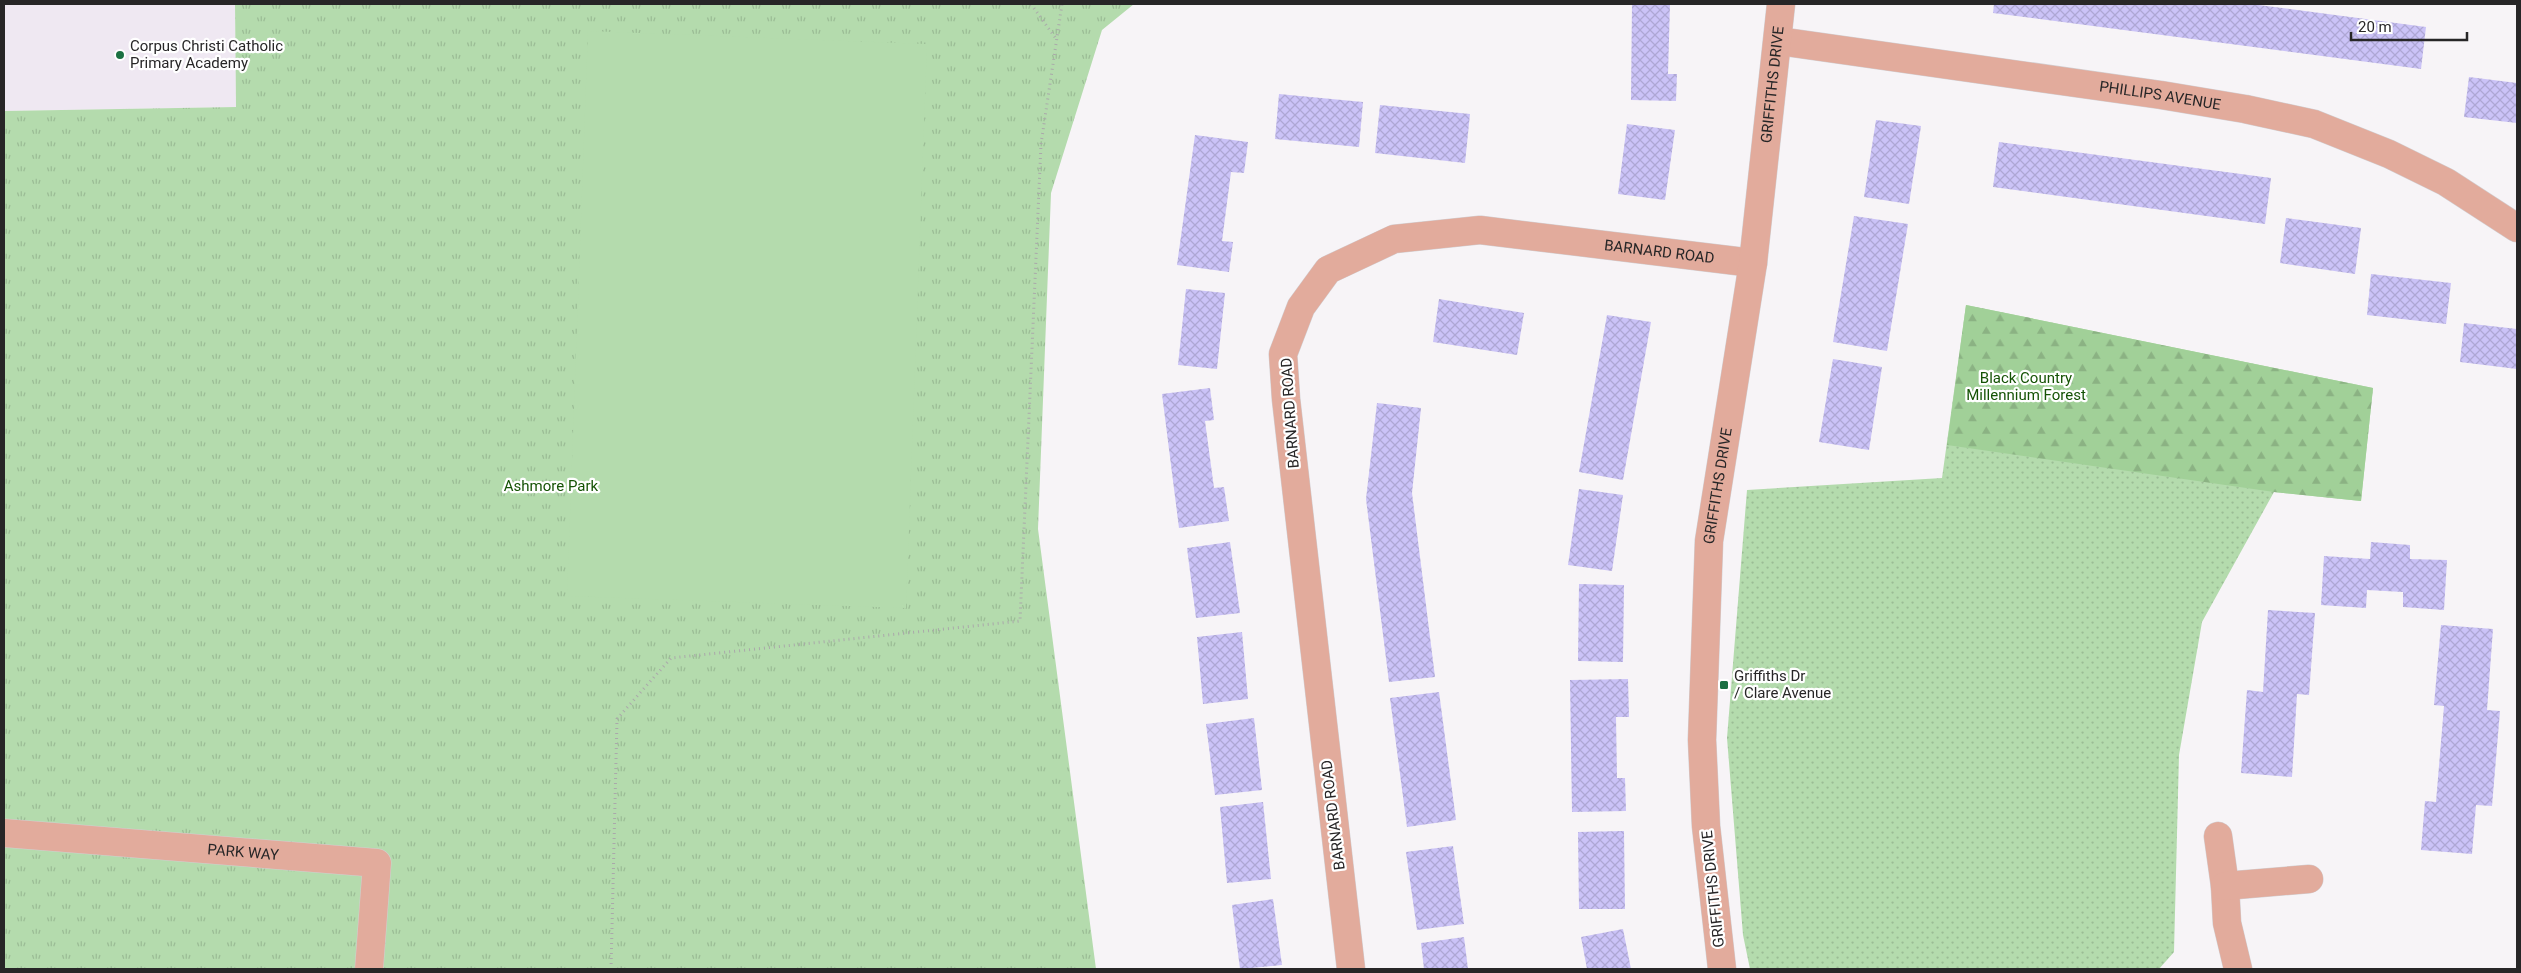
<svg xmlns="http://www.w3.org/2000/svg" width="2521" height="973" font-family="Roboto,sans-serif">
<defs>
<pattern id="grass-dots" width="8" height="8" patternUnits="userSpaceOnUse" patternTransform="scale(1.25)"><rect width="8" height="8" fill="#b4dbad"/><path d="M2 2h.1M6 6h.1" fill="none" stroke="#9bbc95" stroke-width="1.8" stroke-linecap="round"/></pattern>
<pattern id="forest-firs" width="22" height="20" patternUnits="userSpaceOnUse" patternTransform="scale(1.25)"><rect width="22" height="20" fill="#a1d098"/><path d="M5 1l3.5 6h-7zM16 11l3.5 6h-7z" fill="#8bb283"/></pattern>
<pattern id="park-tufts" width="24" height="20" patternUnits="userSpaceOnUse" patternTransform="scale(1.25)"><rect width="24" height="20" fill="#b4dbad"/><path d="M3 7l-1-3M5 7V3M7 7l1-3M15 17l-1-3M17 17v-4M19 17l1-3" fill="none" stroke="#9bbc95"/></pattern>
<pattern id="building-cross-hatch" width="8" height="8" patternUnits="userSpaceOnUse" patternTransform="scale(1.25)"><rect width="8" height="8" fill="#cbc3f7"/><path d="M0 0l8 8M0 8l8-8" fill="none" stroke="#aea7d4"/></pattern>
</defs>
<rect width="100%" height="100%" fill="#f7f4f7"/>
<path fill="#efe8f2" d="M 4,4 L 235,4 L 236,107 L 4,111 Z"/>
<path fill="url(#grass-dots)" d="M 1966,305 L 2373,388 L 2361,501 L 2274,492 L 2202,622 L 2179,755 L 2174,952 L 2159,969 L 1750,969 L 1743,935 L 1727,738 L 1747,490 L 1942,478 Z"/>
<path fill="url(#forest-firs)" d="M 1966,305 L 2373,388 L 2361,501 L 2274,492 L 1947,445 Z"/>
<path fill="url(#park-tufts)" d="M 235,4 L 1134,4 L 1102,30 L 1051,193 L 1038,529 L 1096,969 L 4,969 L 4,111 L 236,107 Z"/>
<path fill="#b4dbad" d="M 588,31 L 927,44 L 906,608 L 567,596 Z"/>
<path fill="url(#building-cross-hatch)" d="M 1632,4 L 1670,4 L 1668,74 L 1677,74 L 1676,101 L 1631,100 Z
M 1994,4 L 2251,4 L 2426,27 L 2421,69 L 1993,13 Z
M 2469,77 L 2517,83 L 2517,123 L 2464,117 Z
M 1279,94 L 1363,102 L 1359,147 L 1275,139 Z
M 1380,105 L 1470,114 L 1465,163 L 1375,153 Z
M 1876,120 L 1921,126 L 1909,204 L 1864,197 Z
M 1627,124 L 1675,130 L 1665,200 L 1618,194 Z
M 1195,135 L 1248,142 L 1244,173 L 1231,172 L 1222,241 L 1233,242 L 1229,272 L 1177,265 Z
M 1999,142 L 2271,178 L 2265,224 L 1993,187 Z
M 1854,216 L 1908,224 L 1887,351 L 1833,342 Z
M 2286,218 L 2361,228 L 2355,274 L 2280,263 Z
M 2371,274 L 2451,283 L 2446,324 L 2367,315 Z
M 1186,289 L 1225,293 L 1217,369 L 1178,365 Z
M 1439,299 L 1524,313 L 1517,355 L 1433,342 Z
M 1607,315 L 1651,322 L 1623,480 L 1579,472 Z
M 2464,323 L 2517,329 L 2517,369 L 2460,362 Z
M 1833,359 L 1882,367 L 1869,450 L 1819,442 Z
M 1210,388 L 1214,420 L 1205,421 L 1214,488 L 1224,487 L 1229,521 L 1179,528 L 1162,394 Z
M 1377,403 L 1421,408 L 1412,493 L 1435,677 L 1389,682 L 1366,499 Z
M 1579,489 L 1623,495 L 1612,571 L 1568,565 Z
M 1230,542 L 1240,613 L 1196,618 L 1187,548 Z
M 2371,542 L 2410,545 L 2410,559 L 2447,560 L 2444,610 L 2403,607 L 2403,592 L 2367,590 L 2366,608 L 2321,605 L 2324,556 L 2370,559 Z
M 1579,584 L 1624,585 L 1623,662 L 1578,661 Z
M 2268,610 L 2315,613 L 2309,695 L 2297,694 L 2292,777 L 2241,773 L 2247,690 L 2263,692 Z
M 2441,625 L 2493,629 L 2487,710 L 2500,711 L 2492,806 L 2476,805 L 2472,854 L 2421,850 L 2425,801 L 2436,802 L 2444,706 L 2434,705 Z
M 1242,632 L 1248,699 L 1203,704 L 1197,637 Z
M 1628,679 L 1629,717 L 1616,717 L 1617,778 L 1625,778 L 1626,811 L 1572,812 L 1570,680 Z
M 1439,692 L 1456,820 L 1407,827 L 1390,698 Z
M 1254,718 L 1262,790 L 1215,795 L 1206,724 Z
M 1263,802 L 1271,879 L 1227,883 L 1220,807 Z
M 1624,831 L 1625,909 L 1579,909 L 1578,832 Z
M 1453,846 L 1464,924 L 1417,930 L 1406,852 Z
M 1273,899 L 1282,965 L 1240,969 L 1232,905 Z
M 1623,929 L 1631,969 L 1587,969 L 1581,937 Z
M 1464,937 L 1468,969 L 1424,969 L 1421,943 Z"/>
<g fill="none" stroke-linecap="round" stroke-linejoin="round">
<defs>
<g id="minor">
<path id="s1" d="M 1779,41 L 2161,95 L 2245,109 L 2314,124 L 2389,154 L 2446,182 L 2517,228"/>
<path id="s2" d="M 4,833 L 377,863 L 369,969"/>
<path d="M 2218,836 L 2225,886 L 2227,923 L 2238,969"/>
<path d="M 2225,886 L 2309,879"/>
<path id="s3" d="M 1351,969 L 1286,399 L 1283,354 L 1301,307 L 1328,270 L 1394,239 L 1480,230 L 1753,263"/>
<path id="s4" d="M 1722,969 L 1706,826 L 1702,740 L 1709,541 L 1753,263 L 1781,4"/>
</g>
</defs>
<use href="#minor" stroke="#d2cfd2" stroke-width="29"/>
<path stroke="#aaa8aa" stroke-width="3" stroke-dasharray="1 4" stroke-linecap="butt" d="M 1031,4 L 1057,40
M 611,969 L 617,719 L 671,658 L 1020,621 L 1041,144 L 1062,4"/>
<use href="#minor" stroke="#e2ab9c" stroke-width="28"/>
</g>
<g fill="#1b7042" stroke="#fff" stroke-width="2">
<circle cx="120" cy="55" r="5"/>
<rect x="1719" y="680" width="10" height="10" rx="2.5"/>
</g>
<g text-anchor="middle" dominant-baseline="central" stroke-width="4.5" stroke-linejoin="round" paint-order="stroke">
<g font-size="15" fill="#272627" stroke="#fff" text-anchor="start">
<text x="130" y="46">Corpus Christi Catholic<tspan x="130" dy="17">Primary Academy</tspan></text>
<text x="1734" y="676">Griffiths Dr<tspan x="1734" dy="17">/ Clare Avenue</tspan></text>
</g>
<g font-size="15" fill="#272627" stroke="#fff">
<text stroke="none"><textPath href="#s4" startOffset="890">GRIFFITHS DRIVE</textPath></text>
<text stroke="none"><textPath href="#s1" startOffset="385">PHILLIPS AVENUE</textPath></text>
<text stroke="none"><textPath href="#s3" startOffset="1055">BARNARD ROAD</textPath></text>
<text transform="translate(1290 413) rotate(-94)">BARNARD ROAD</text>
<text stroke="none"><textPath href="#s4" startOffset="485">GRIFFITHS DRIVE</textPath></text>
<text transform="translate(1333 815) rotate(-97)">BARNARD ROAD</text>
<text stroke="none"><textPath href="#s2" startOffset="240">PARK WAY</textPath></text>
<text transform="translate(1713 889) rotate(-96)">GRIFFITHS DRIVE</text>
</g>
<g font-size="15" fill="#155305" stroke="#fff">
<text x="2026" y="378">Black Country<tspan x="2026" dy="17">Millennium Forest</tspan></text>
<text x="551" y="486">Ashmore Park</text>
</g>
</g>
<rect width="2521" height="973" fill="none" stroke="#272627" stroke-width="10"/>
<path d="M2351 32v8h116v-8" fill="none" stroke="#272627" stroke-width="2.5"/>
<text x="2358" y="32" font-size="15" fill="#272627" stroke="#ffffff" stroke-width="4" paint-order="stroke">20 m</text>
</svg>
